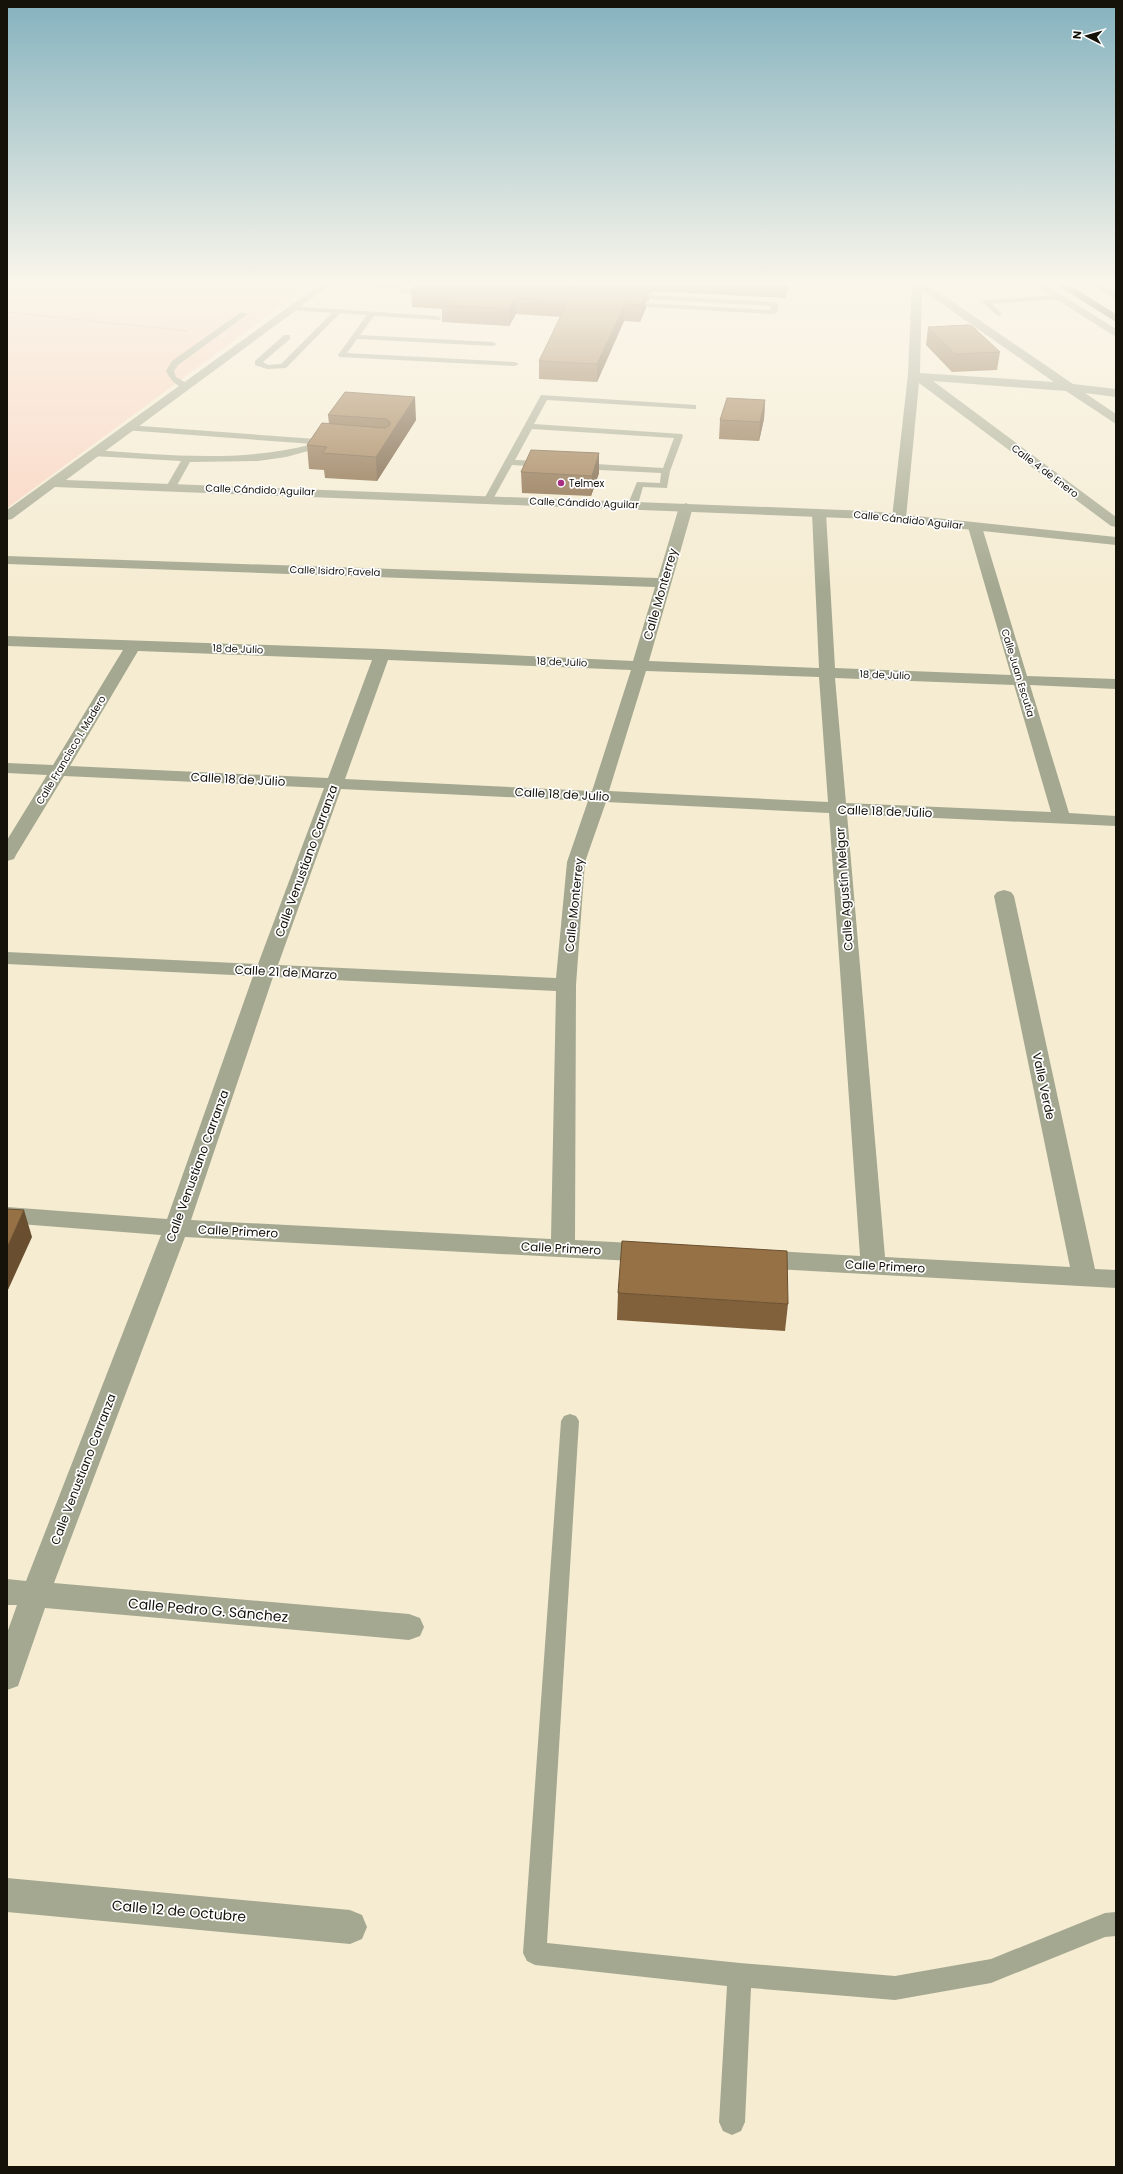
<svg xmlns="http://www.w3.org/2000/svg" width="1123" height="2174" font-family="Poppins,sans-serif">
<rect width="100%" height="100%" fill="#f5ecd2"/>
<path fill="#fad2bf" d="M 7,285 L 309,285 L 7,508 Z"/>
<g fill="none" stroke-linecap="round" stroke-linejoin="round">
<path stroke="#888270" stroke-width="1.5" stroke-dasharray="0.5 1.5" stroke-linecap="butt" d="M 7,312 L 187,331"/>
<path fill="#a5a890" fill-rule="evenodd" d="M 363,285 L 403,285 L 409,287 L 405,289 L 366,287 Z
M 400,289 L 431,291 L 435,293 L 431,295 L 398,292 L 398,290 Z
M 630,294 L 775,302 L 779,304 L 777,312 L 773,314 L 624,306 L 623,304 L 627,302 L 770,310 L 771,306 L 627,298 L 627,294 Z
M 1058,295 L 1062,297 L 1061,299 L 992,304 L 1002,314 L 998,316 L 982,302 L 986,300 Z
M 289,306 L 437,316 L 441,318 L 440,320 L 374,316 L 360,335 L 493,342 L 497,344 L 493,346 L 357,339 L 347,353 L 515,362 L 519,364 L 515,366 L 339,357 L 338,355 L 367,315 L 340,313 L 286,368 L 267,369 L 255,365 L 255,361 L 284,335 L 290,335 L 290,339 L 263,362 L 268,365 L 281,364 L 332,313 L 292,310 L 289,310 Z
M 241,312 L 248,314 L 178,365 L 174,371 L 176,377 L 188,384 L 188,388 C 178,389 170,379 166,371 L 172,361 Z
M 541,395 L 696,405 L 696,409 L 693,409 L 547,400 L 534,424 L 682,434 L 683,436 L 670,471 L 667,488 L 643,487 L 638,504 L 633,507 L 628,504 L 637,482 L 660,483 L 661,473 L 579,469 L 575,466 L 579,463 L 663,468 L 674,438 L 532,429 L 515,460 L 545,461 L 549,464 L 545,467 L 512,465 L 492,501 L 486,501 L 484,499 Z
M 127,425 L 330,440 L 334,443 L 330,446 L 319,445 L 319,448 L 286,457 L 258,461 L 190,462 L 176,487 L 171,490 L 166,487 L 181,461 L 93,456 L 89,453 L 93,450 C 166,455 241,463 313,444 L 124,430 L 123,428 Z
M 570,1414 L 576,1416 L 579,1421 L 547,1943 L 740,1963 L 895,1976 L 991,1959 L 1105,1913 L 1116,1912 L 1116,1936 L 1105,1937 L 991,1983 L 895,2000 L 751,1988 L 745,2122 L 741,2131 L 732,2135 L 723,2131 L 719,2122 L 727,1986 L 535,1965 L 527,1961 L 523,1953 L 561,1421 L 564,1416 Z"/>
<path fill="#a5a890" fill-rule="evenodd" d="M 912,285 L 928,285 L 1073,384 L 1116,389 L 1116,397 L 1085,393 L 1116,414 L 1116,424 L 1066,391 L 933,381 L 1116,517 L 1116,527 L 1111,526 L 919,383 L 906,518 L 904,521 L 894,521 L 892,518 L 908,374 ZM 922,290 L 1054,382 L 920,373 Z
M 686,503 L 693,507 L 649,661 L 819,668 L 812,513 L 819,509 L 826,513 L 835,668 L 1011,675 L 968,527 L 975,523 L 982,527 L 1027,676 L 1116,679 L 1116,689 L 1030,685 L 1069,813 L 1116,816 L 1116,826 L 847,814 L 885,1257 L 1070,1267 L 994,896 L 997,892 L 1004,890 L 1011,892 L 1014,896 L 1095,1269 L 1116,1270 L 1116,1288 L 757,1268 L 748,1265 L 745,1259 L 748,1253 L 757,1250 L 860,1256 L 829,813 L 606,802 L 585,862 L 576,985 L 575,1240 L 651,1244 L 660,1247 L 663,1253 L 660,1259 L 651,1262 L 185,1237 L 54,1583 L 409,1614 L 420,1618 L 424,1627 L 420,1636 L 409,1640 L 45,1608 L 18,1686 L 7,1690 L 7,1633 L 17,1605 L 7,1605 L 7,1579 L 26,1581 L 161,1235 L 7,1223 L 7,1207 L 167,1219 L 253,976 L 7,964 L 7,952 L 258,964 L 324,788 L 64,776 L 16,855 L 14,859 L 7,861 L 7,840 L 47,775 L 7,773 L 7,763 L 53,765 L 123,650 L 7,646 L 7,636 L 382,649 L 633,661 L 655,587 L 7,564 L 7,556 L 658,578 L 679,507 ZM 138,651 L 372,660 L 328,778 L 70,766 ZM 388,660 L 631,670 L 592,791 L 345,779 ZM 646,671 L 819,677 L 828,802 L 609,791 ZM 835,678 L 1014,685 L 1051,812 L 846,803 ZM 341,789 L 588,801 L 567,862 L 556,978 L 278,965 ZM 273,977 L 556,991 L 551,1239 L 191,1220 Z
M 7,1878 L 350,1910 L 362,1915 L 367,1927 L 362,1939 L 350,1944 L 7,1912 Z"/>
<path fill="#a5a890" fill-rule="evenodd" d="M 319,285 L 330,285 L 66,480 L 869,511 L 1116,537 L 1116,545 L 869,519 L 55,487 L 12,519 L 7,520 L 7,510 Z
M 1034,285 L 1046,285 L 1116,329 L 1116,337 Z
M 1093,285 L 1105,285 L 1116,292 L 1116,300 Z"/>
<path fill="#606433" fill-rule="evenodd" d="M 1057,285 L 1069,285 L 1116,314 L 1116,322 Z"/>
</g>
<path fill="#81613b" d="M 416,285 L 789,285 L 785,298 L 654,291 L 652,293 L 649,293 L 649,302 L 646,301 L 646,308 L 640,322 L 624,321 L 597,382 L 539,379 L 539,361 L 560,317 L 516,314 L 509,326 L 442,322 L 442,309 L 412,307 L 411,290 Z
M 928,327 L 1000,352 L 997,370 L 952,372 L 926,345 Z
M 765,400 L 764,419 L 759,441 L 719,439 L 720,420 Z
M 328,415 L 416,420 L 377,481 L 325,478 L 324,470 L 309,469 L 307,445 L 329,424 Z
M 521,472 L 599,473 L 591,496 L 522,493 Z
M 618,1293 L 788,1304 L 785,1331 L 617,1320 Z"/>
<path fill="#694f30" d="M 653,285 L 654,285 L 654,291 L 652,293 Z
M 786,285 L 789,285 L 785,298 Z
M 646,292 L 646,308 L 640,322 L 641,305 Z
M 516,298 L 516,314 L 509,326 L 509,309 Z
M 625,304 L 624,321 L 597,382 L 597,364 Z
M 415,397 L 416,420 L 377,481 L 376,457 Z
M 765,400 L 764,419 L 759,441 L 760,422 Z
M 599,453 L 599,473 L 591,496 L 592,476 Z
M 24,1210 L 32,1237 L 7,1292 L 7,1248 Z"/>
<path fill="#967145" stroke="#694f30" d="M 416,285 L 522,285 L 646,292 L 641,305 L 625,304 L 597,364 L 539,361 L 568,301 L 516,298 L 509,309 L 442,305 L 451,293 L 411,290 Z
M 968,325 L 972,326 L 1000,352 L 955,354 L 928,327 Z
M 345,392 L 415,397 L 376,457 L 322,453 L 327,447 L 307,445 L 322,423 L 385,428 L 390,425 L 390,422 L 386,419 L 328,415 Z
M 727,398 L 765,400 L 760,422 L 720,420 Z
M 531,450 L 599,453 L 592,476 L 521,472 Z
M 7,1209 L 24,1210 L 7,1248 Z
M 622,1241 L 787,1251 L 788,1304 L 618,1293 Z"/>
<linearGradient id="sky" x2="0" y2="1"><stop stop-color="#84b2be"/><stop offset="0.48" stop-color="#faf6eb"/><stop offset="1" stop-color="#faf6eb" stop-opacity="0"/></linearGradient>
<rect width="1123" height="589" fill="url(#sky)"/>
<circle fill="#a62d82" stroke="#fff" stroke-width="1.5" cx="561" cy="483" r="4"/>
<g text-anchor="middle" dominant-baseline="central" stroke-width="3.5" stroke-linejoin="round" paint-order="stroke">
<g font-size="10" fill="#151209" stroke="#fff">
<text transform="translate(1045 471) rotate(37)">Calle 4 de Enero</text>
<text transform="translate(260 490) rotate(2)">Calle Cándido Aguilar</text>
<text transform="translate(584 503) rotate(2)">Calle Cándido Aguilar</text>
<text transform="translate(908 520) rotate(6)">Calle Cándido Aguilar</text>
<text transform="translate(335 571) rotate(2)">Calle Isidro Favela</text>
<text transform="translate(238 649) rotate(2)">18 de Julio</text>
<text transform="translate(562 662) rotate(2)">18 de Julio</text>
<text transform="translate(1018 673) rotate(73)">Calle Juan Escutia</text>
<text transform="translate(885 675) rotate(2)">18 de Julio</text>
<text transform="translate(71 750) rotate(-59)">Calle Francisco I. Madero</text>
</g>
<g font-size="10" fill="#151209" stroke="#fff" text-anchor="start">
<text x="569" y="483">Telmex</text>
</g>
<g font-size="12" fill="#151209" stroke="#fff">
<text transform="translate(660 594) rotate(-74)">Calle Monterrey</text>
<text transform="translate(238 779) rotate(3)">Calle 18 de Julio</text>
<text transform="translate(562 794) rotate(3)">Calle 18 de Julio</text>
<text transform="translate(885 811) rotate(2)">Calle 18 de Julio</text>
<text transform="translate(306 861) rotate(-70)">Calle Venustiano Carranza</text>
<text transform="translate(844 889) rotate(-94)">Calle Agustín Melgar</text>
<text transform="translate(574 905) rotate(-84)">Calle Monterrey</text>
<text transform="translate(286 972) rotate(3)">Calle 21 de Marzo</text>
<text transform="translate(1044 1086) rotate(78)">Valle Verde</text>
<text transform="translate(197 1166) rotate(-70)">Calle Venustiano Carranza</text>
<text transform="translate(238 1231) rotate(3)">Calle Primero</text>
<text transform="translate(561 1248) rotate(3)">Calle Primero</text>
<text transform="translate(885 1266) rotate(3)">Calle Primero</text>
<text transform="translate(83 1469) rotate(-69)">Calle Venustiano Carranza</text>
</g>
<g font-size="14" fill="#151209" stroke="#fff">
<text transform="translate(208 1610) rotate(5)">Calle Pedro G. Sánchez</text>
<text transform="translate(179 1911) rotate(5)">Calle 12 de Octubre</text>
</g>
</g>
<rect width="1123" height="2174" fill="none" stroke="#151209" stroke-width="16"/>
<g transform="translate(1087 36) rotate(276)" stroke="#ffffff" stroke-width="3" paint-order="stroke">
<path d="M0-3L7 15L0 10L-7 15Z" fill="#151209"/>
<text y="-6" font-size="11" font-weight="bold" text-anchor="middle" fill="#151209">N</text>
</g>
</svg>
